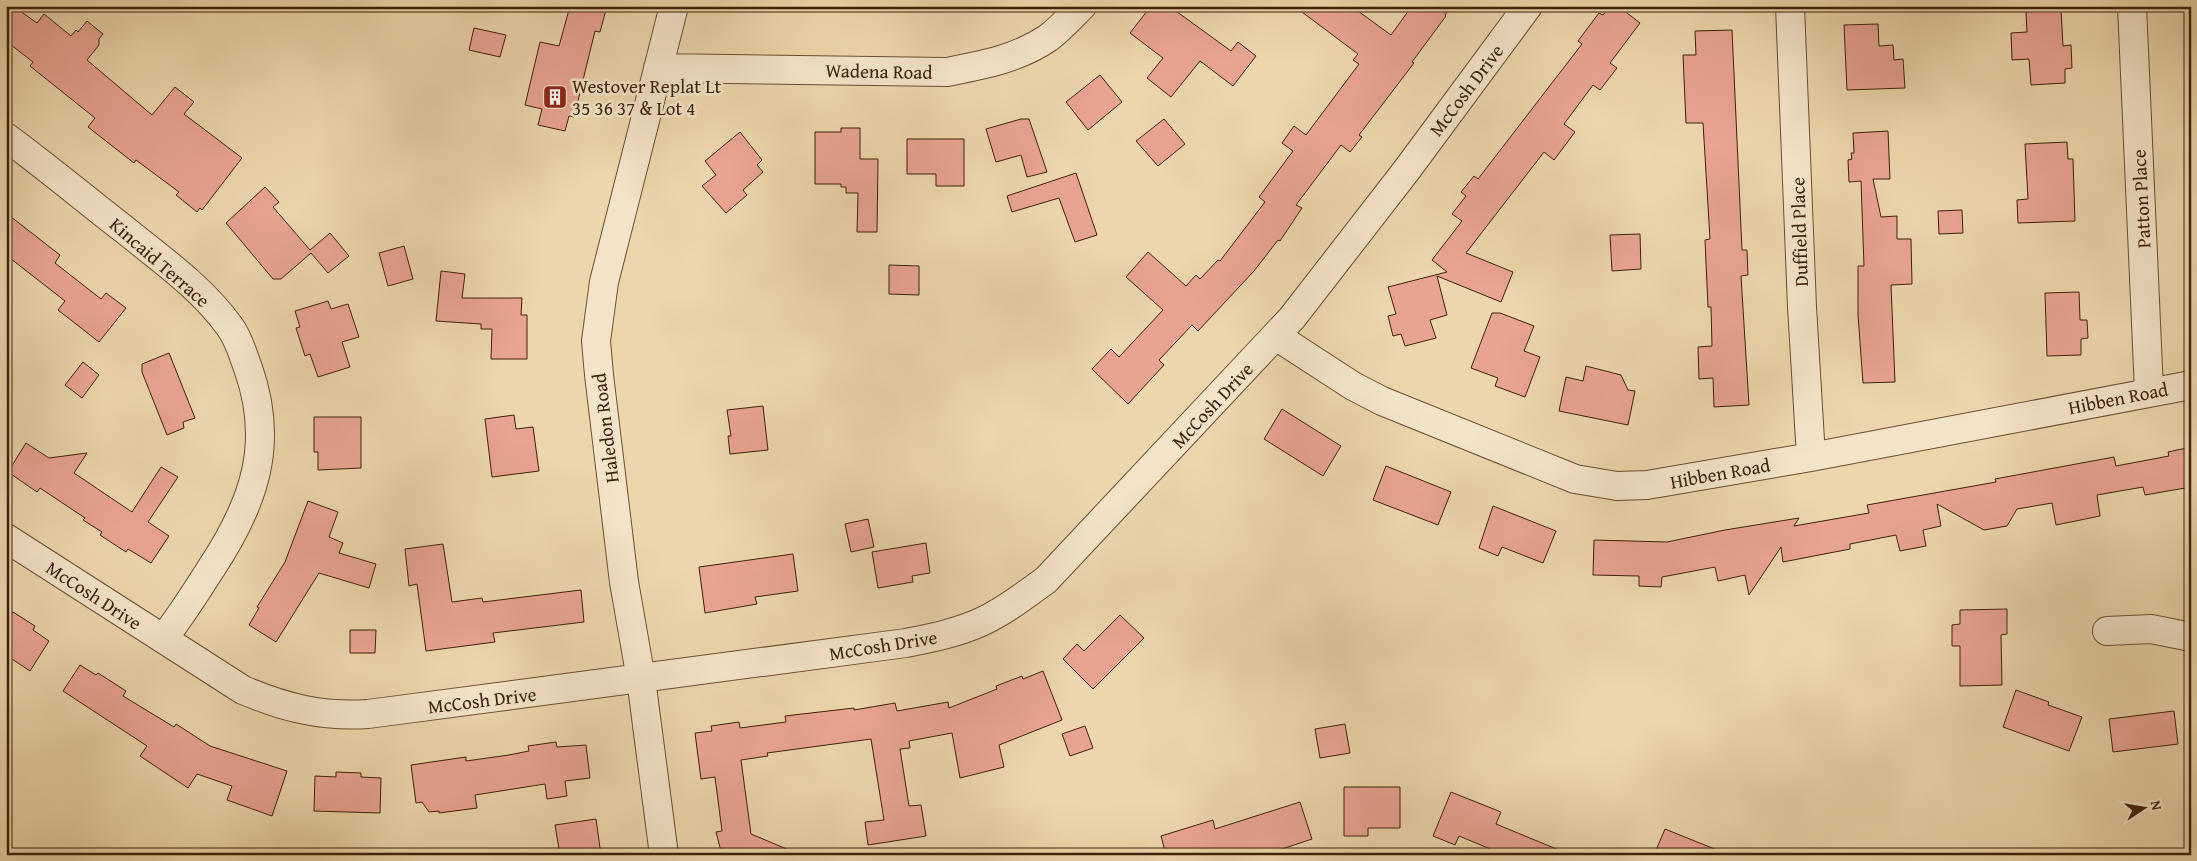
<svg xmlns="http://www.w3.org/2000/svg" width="2197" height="861" font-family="'Gentium Book Plus',serif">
<rect width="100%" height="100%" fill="#edd6ac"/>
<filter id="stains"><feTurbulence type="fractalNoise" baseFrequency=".004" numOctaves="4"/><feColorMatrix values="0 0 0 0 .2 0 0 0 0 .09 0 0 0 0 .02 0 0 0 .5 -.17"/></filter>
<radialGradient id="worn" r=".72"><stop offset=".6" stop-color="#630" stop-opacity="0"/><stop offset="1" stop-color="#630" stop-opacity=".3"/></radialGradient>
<path fill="#e9a491" stroke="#3f200b" d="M 6,6 L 13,6 L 37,23 L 44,14 L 71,36 L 76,30 L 78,32 L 87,21 L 103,34 L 99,39 L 99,45 L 87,60 L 152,115 L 175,87 L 194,102 L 184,114 L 242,158 L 202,210 L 200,208 L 197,212 L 176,195 L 179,192 L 136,160 L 134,163 L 88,127 L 95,118 L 30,66 L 33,62 L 6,41 Z
M 570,6 L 607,6 L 600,32 L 595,31 L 574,117 L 569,116 L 565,131 L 538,125 L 542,109 L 525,105 L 540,42 L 559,46 Z
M 1151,6 L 1169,6 L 1231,51 L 1238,42 L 1256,56 L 1233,86 L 1200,61 L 1171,97 L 1147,78 L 1163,58 L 1130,33 Z
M 1294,6 L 1351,6 L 1391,35 L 1412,6 L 1451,6 L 1445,15 L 1446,16 L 1412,62 L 1414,63 L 1359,135 L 1362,137 L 1350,152 L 1341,145 L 1296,205 L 1302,208 L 1280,241 L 1278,240 L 1254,271 L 1198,331 L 1192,325 L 1159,360 L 1164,365 L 1128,404 L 1092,369 L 1111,349 L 1119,357 L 1163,310 L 1126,277 L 1148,252 L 1186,286 L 1196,275 L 1200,279 L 1218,260 L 1220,261 L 1265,202 L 1259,197 L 1293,151 L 1282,143 L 1294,126 L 1306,135 L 1359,64 L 1353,60 L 1358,54 Z
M 1610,6 L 1618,6 L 1640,23 L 1610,63 L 1617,68 L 1600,90 L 1593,85 L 1564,124 L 1575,132 L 1554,160 L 1544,152 L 1466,253 L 1513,272 L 1501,302 L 1437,276 L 1447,315 L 1430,320 L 1436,338 L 1405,346 L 1401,334 L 1393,336 L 1388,316 L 1396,314 L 1388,287 L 1447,272 L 1432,260 L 1462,221 L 1452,214 L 1466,196 L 1461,192 L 1474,176 L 1478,179 L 1582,44 L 1578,41 L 1599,13 L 1603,15 Z
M 2061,10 L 2063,46 L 2071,45 L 2072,68 L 2065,69 L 2065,83 L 2031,85 L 2029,59 L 2012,60 L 2011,33 L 2027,32 L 2026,12 Z
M 1878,24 L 1879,46 L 1893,45 L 1894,60 L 1903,59 L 1905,88 L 1847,90 L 1844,25 Z
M 474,28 L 506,35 L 500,57 L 469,50 Z
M 1732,30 L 1742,250 L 1747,250 L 1748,275 L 1741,276 L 1749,405 L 1714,407 L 1713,378 L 1699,379 L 1698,347 L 1712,346 L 1711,307 L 1708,307 L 1705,240 L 1710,239 L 1703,123 L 1686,123 L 1683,55 L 1696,55 L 1695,31 Z
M 1100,75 L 1122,102 L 1088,130 L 1066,102 Z
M 1021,119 L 1029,119 L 1047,172 L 1027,177 L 1021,155 L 996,162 L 986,129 Z
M 1164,119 L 1185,144 L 1158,166 L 1136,141 Z
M 841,128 L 860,128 L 860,159 L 878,159 L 877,232 L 857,232 L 858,193 L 846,193 L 846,187 L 841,187 L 841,184 L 815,184 L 815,132 L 841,132 Z
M 1888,131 L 1890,179 L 1873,179 L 1881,217 L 1897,216 L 1897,239 L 1911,239 L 1912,284 L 1891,285 L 1895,382 L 1863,383 L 1858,315 L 1858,266 L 1864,266 L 1861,181 L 1849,182 L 1848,160 L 1852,159 L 1851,153 L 1854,153 L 1853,133 Z
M 740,132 L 762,160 L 757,165 L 763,172 L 743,190 L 747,195 L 726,213 L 702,186 L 716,175 L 705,161 Z
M 907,139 L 964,139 L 964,186 L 936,186 L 936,174 L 907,174 Z
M 2067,142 L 2068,159 L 2073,159 L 2075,221 L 2018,223 L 2017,200 L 2028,199 L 2025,144 Z
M 1076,173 L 1097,235 L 1075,242 L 1059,198 L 1012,212 L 1007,196 Z
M 265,187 L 279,202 L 273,207 L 310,250 L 330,233 L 349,256 L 328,273 L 311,253 L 281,279 L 273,279 L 226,223 Z
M 1962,210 L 1963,233 L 1939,234 L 1938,211 Z
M 6,213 L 60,255 L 55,263 L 101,299 L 106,293 L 126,308 L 99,342 L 58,310 L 65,301 L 6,255 Z
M 1640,234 L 1641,269 L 1612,271 L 1610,235 Z
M 404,246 L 413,279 L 388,286 L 379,253 Z
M 889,265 L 919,266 L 919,295 L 889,294 Z
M 441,271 L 465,274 L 462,298 L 522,298 L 521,315 L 527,315 L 527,359 L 491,359 L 492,329 L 481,329 L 481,324 L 436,321 Z
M 2079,292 L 2080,320 L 2087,320 L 2088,338 L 2081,339 L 2081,355 L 2047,356 L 2045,293 Z
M 328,301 L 331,309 L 348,304 L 359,337 L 342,342 L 350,367 L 318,377 L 310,354 L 305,356 L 296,328 L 300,327 L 295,311 Z
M 1492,313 L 1500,313 L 1534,326 L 1524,351 L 1540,357 L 1525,397 L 1495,386 L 1498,378 L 1471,368 Z
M 169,353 L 195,418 L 183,422 L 184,428 L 167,435 L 142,372 L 142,364 Z
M 83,362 L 99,375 L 82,398 L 65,385 Z
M 1586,366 L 1621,375 L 1628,390 L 1635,391 L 1628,425 L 1559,411 L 1566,377 L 1583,381 Z
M 763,406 L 768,450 L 730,454 L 728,436 L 731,436 L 727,410 Z
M 1282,409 L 1341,446 L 1323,476 L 1264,439 Z
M 514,415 L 516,429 L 533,427 L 539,471 L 492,477 L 485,419 Z
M 314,417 L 361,417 L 361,468 L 318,470 L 318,452 L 314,452 Z
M 26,443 L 49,458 L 87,453 L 74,473 L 132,512 L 161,467 L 178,477 L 148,522 L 169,536 L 151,563 L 128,549 L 126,552 L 100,535 L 102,532 L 83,520 L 85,518 L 40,488 L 37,492 L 8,472 Z
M 2191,447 L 2191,487 L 2145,495 L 2143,487 L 2097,495 L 2100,516 L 2056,525 L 2052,503 L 2017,509 L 2007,526 L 1984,530 L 1937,504 L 1941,526 L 1923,530 L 1926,546 L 1900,551 L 1896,535 L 1850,544 L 1850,549 L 1783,562 L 1781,547 L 1749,595 L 1745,575 L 1718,581 L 1715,567 L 1662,577 L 1661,587 L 1639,586 L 1639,576 L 1593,575 L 1594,540 L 1667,542 L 1725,530 L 1799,518 L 1794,526 L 1869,513 L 1867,505 L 1996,482 L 1995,479 L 2114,457 L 2116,466 L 2169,456 L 2168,452 Z
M 1386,466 L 1451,492 L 1438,525 L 1373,500 Z
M 308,501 L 338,512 L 329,537 L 343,543 L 339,553 L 376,564 L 369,588 L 319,573 L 276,642 L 249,625 L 259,608 L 257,607 L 285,562 Z
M 1493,506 L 1556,531 L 1543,563 L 1502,547 L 1498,556 L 1479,548 Z
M 868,519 L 874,547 L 851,552 L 845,524 Z
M 926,543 L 930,573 L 912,576 L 913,582 L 878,588 L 872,552 Z
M 443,544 L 452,602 L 482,598 L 483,602 L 581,590 L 584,622 L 493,633 L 495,642 L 426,651 L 417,584 L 409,586 L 405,549 Z
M 793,554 L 798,591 L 755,597 L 757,604 L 705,613 L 699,567 Z
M 2007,609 L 2007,634 L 2001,635 L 2002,685 L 1960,686 L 1960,646 L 1952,646 L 1952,625 L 1960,624 L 1960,610 Z
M 13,612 L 35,626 L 33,630 L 49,641 L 30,671 L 6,655 L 6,622 Z
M 1120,615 L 1144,638 L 1093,689 L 1063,659 L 1077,644 L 1084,651 Z
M 350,630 L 376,630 L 375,653 L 350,653 Z
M 80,665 L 96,675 L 98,673 L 126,691 L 123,696 L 174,727 L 176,724 L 210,746 L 287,771 L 272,816 L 227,800 L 232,786 L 197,774 L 188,788 L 140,756 L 147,746 L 63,691 Z
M 1043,671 L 1062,720 L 999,745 L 1004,767 L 960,778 L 952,733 L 909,741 L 910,748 L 900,749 L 909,806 L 921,805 L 926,836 L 868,845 L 865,822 L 884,820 L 871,739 L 767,753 L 768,756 L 741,760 L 751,834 L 801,855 L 722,855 L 716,832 L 722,831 L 715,777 L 701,779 L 695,733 L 712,731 L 711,726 L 739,722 L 740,728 L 786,722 L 785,716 L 854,708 L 854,710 L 895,703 L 897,711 L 948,702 L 949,708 L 997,689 L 996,686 L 1022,676 L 1023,679 Z
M 2016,690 L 2049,702 L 2048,705 L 2082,717 L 2069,751 L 2003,727 Z
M 2174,711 L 2178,744 L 2113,752 L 2109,719 Z
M 1345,724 L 1350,753 L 1320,758 L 1315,729 Z
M 1085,726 L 1093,748 L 1070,756 L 1062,734 Z
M 556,742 L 557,747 L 586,745 L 590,778 L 565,781 L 567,796 L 547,799 L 545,784 L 475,795 L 477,808 L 439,813 L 439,811 L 429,812 L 422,802 L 416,803 L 411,765 L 466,757 L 466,761 L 509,755 L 529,751 L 528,746 Z
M 336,772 L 361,773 L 361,777 L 381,778 L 380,813 L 314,811 L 315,776 L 336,777 Z
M 1344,787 L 1400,787 L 1400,828 L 1368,828 L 1368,836 L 1344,836 Z
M 1451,792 L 1501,812 L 1496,824 L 1571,855 L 1505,855 L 1459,836 L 1455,845 L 1433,836 Z
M 1300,802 L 1312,839 L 1264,855 L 1166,855 L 1161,836 L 1213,820 L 1215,829 Z
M 596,819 L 601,855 L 560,855 L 555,825 Z
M 1665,829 L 1727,854 L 1727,855 L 1654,855 Z"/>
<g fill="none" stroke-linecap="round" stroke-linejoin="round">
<defs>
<path id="street" d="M 1790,6 L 1802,307 L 1811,457
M 2132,6 L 2149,391
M 658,68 L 947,72 C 983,65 1017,59 1048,38 C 1060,29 1071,17 1082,6
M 6,137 C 47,167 85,199 125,230 C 162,260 202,288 230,327 C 239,339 243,355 248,368 C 275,444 254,503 212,567 C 196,592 181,616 163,639
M 1276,336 L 1353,386 L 1382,401 L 1575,479 L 1617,486 L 1647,485 L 1811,457 L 2191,385
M 6,538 L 243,690 C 286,708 322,717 368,714 L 906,643 C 931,638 957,633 981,622 C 1005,611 1025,595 1046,580 L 1292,318 L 1406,171 L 1528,6
M 2107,631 L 2151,629 L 2191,637
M 664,855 L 641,679 L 624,582 L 599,375 L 596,341 L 604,282 L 674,6"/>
</defs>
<use href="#street" stroke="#6a4e33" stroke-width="30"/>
<use href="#street" stroke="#f3e4c9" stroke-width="28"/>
</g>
<defs>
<symbol id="building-square" viewBox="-11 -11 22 22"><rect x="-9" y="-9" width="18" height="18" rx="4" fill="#8f2418" stroke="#f3e4c9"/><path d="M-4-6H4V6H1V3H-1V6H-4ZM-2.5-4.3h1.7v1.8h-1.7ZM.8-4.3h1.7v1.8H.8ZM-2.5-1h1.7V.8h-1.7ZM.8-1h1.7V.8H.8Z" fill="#fff"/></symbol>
</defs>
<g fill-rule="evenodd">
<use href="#building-square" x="541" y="83" width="28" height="28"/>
</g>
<g text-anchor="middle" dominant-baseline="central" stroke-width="5" stroke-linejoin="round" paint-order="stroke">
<g font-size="19" fill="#3f200b" stroke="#f3e4c9">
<text transform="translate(879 71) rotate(1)">Wadena Road</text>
<text transform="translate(1466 90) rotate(-53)">McCosh Drive</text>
<text transform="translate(2141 199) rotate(-93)">Patton Place</text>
<text transform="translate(1799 232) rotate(-92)">Duffield Place</text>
<text transform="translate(160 262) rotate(41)">Kincaid Terrace</text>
<text transform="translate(2118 398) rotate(-11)">Hibben Road</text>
<text transform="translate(1212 405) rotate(-47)">McCosh Drive</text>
<text transform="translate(605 428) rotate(-97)">Haledon Road</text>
<text transform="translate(1720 473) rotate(-10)">Hibben Road</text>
<text transform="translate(94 595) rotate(33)">McCosh Drive</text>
<text transform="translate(883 645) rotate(-9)">McCosh Drive</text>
<text transform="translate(482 700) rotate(-7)">McCosh Drive</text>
</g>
<g font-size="19" fill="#3f200b" stroke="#f3e4c9" text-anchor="start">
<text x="572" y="86">Westover Replat Lt<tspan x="572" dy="22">35 36 37 &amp; Lot 4</tspan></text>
</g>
</g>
<rect width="2197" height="861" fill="none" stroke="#edd6ac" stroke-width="25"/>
<rect x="8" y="8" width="2182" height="846" fill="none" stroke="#3f200b" stroke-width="2.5"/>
<rect x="12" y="12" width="2172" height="836" fill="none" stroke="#3f200b"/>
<g transform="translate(2144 808) rotate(78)" stroke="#f3e4c9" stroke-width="4" paint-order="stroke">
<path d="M0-4L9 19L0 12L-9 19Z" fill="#3f200b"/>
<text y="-8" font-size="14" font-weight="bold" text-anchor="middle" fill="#3f200b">N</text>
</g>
<rect width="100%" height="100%" filter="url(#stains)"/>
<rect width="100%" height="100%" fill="url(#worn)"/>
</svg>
